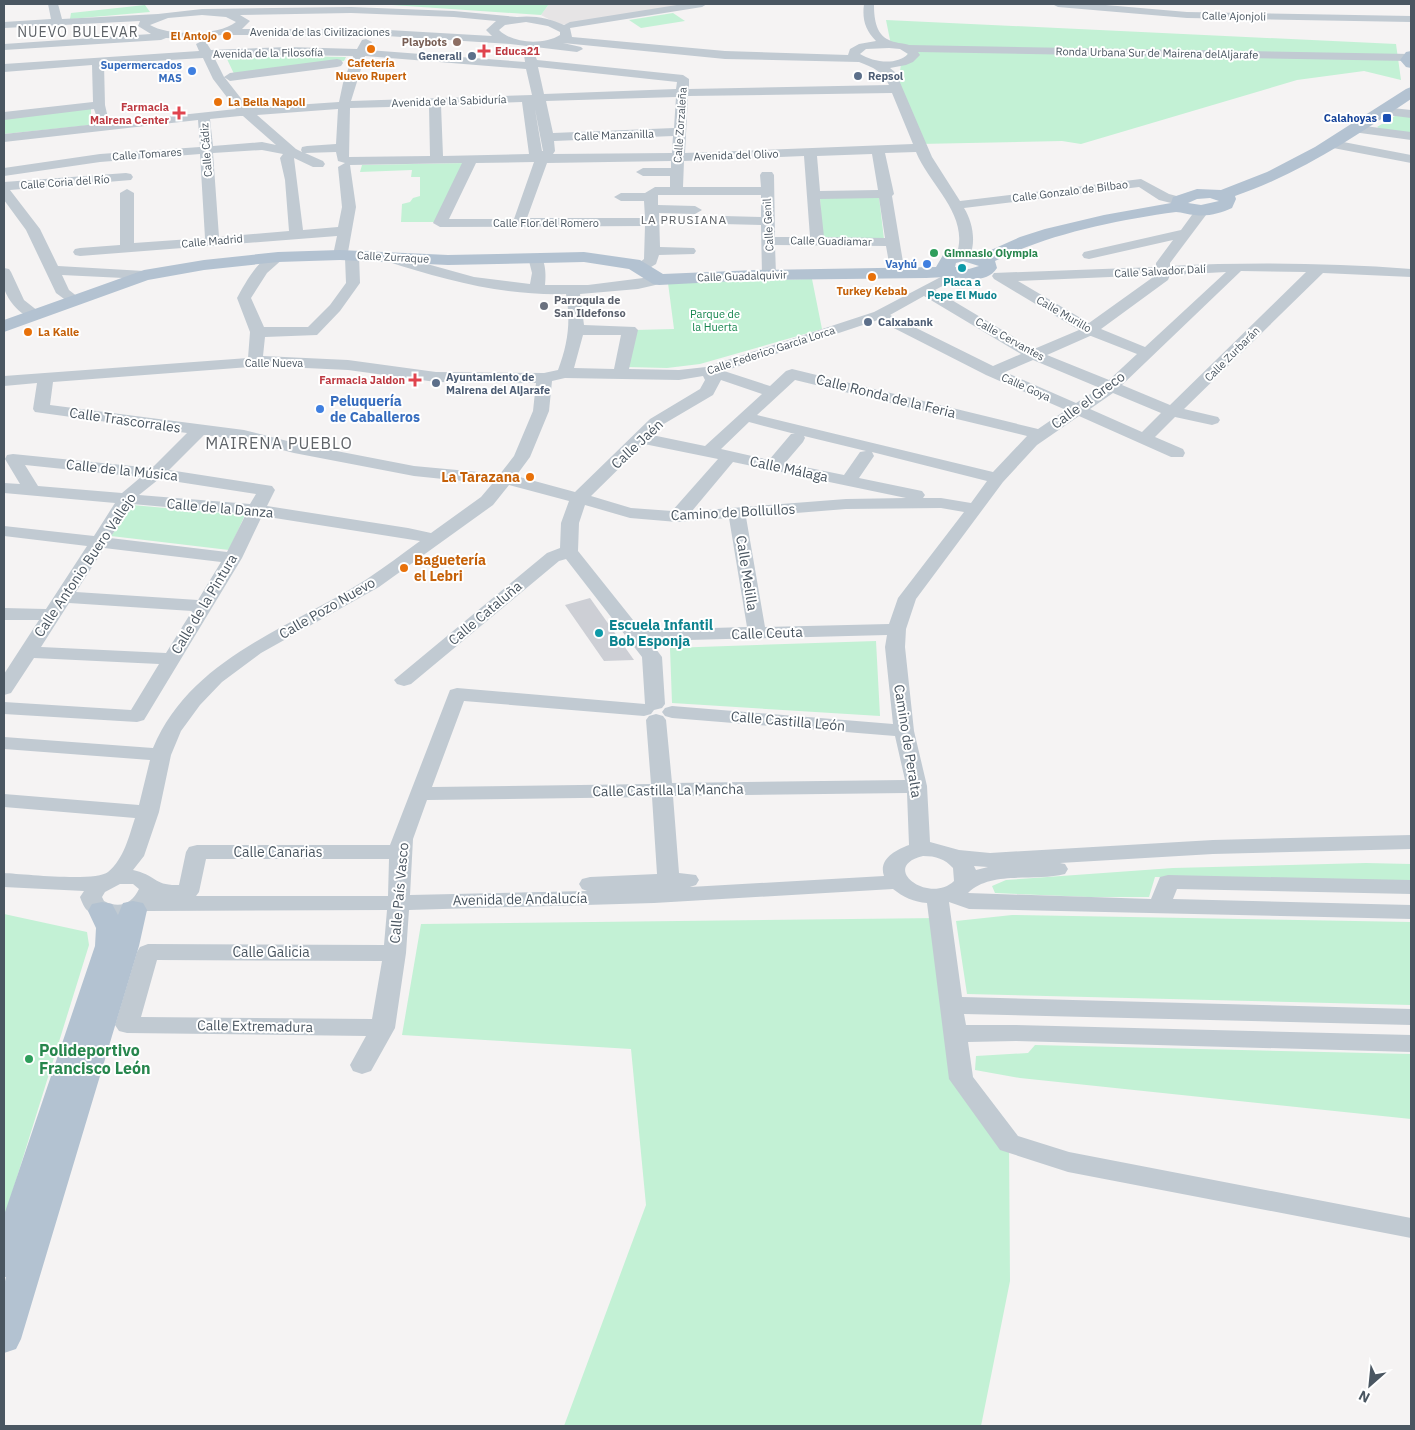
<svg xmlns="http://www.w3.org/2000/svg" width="1415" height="1430" font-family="'IBM Plex Sans',sans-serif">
<rect width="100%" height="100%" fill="#f5f3f3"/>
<path fill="#e6e4e5" d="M 549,4 L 690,4 L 560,25 L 541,15 Z"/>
<path fill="#c3f1d5" d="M 377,4 L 549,4 L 541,15 Z
M 145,5 L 150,12 L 70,19 L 71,13 Z
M 673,13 L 685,21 L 641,28 L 629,20 Z
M 886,20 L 1396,44 L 1401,80 L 1364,71 L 1297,80 L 1081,144 L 1062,141 L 919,144 L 897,93 L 901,64 L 913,46 L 891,45 Z
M 286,56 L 346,57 L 344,61 L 235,76 L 227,59 Z
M 91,107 L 91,125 L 4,134 L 4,117 Z
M 1398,114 L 1411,116 L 1411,134 L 1384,131 L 1377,127 Z
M 465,163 L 438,222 L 401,222 L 402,204 L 410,202 L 413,198 L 420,196 L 420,177 L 411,177 L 412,170 L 360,172 L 362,165 Z
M 820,197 L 879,197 L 884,239 L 822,238 Z
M 812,279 L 822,329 L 700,364 L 667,368 L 627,367 L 635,330 L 674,329 L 668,283 Z
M 132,505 L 245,515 L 229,550 L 111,536 Z
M 876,641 L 880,716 L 672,703 L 670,648 Z
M 1366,863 L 1411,864 L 1411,881 L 1155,877 L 1149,897 L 1089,897 L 995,893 L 992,886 L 1006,880 L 1173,868 Z
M 4,914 L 87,932 L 89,945 L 4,1219 Z
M 1012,915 L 1411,922 L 1411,1005 L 967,994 L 956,921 Z
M 940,918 L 961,1079 L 1009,1143 L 1010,1281 L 981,1426 L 564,1426 L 646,1205 L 631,1049 L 402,1035 L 421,924 Z
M 1035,1045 L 1411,1054 L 1411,1119 L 1020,1078 L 975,1070 L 976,1056 L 1028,1053 Z"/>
<path fill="#cdcfd5" d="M 590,598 L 634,660 L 604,661 L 565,605 Z"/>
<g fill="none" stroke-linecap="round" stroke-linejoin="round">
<path fill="#c1cad2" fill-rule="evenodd" d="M 48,4 L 58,4 L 62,19 L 158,14 L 202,9 L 351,7 L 454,11 L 517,17 C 533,15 550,18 564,25 L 570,22 L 683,4 L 707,4 L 702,7 L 570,28 L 572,37 L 725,51 L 848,55 L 850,49 L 859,44 L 876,41 C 865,30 862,19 864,4 L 874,4 C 874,16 875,34 889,40 C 894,43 903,43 909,45 L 1411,54 L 1411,60 L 1408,61 L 918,52 L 920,55 L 913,62 L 906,65 L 890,68 L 896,73 L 932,157 L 960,201 L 1141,179 L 1169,194 L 1184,198 L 1186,201 L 1179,205 L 1159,200 L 1139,187 L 964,208 C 973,222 977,245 968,259 L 958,259 L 956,256 C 971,216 930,186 916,152 L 885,153 L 894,194 L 892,196 L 905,274 L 903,277 L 893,277 L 891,274 L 886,246 L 775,245 L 776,275 L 774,278 L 764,278 L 762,275 L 761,225 L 723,224 L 716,220 L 723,216 L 761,217 L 761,195 L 658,195 L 658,205 L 695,206 L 702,210 L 695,214 L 659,213 L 660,247 L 694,248 L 696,251 L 694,254 L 659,255 L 656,264 L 646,270 L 636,270 L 634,267 L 644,259 L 645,226 L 440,227 L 433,223 L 462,163 L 350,165 L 356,207 L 348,252 L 357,252 L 359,255 L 360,283 L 340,311 L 317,335 L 265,337 L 263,356 L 348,360 L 436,372 L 544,373 L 558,370 C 568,344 571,321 566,294 C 504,296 444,280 386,261 L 384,258 L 386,255 L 391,254 L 474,277 L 530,284 L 532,273 L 528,257 L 530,254 L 540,254 C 546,264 546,274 545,285 L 588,285 L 659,276 L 664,277 L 666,280 L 664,283 L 638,289 L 580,294 L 584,325 L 635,327 L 638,330 L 629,369 L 679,370 L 706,367 L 874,312 L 956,269 L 961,270 L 963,273 L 961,276 L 935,290 L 1034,349 L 1079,330 L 994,279 L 992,276 L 994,273 L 1156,267 L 1156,263 L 1173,240 L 1089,259 L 1084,258 L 1082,255 L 1084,252 L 1181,230 L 1197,208 L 1202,207 L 1209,211 L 1170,263 L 1170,266 C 1251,262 1331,263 1411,269 L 1411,277 L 1323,273 L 1184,409 L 1218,417 L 1220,420 L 1218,423 L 1212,425 L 1175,417 L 1155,437 L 1183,449 L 1185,453 L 1183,457 L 1171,457 L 1079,416 L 1037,445 L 1003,482 L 916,599 L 906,629 L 905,647 L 914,731 L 927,786 L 930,842 L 959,850 L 990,853 L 1213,840 L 1411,835 L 1411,849 L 1213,854 L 1060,863 L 1065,864 L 1068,869 L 1065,874 C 1034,882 991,870 968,893 L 1151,899 L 1160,877 L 1168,875 L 1411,880 L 1411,894 L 1177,889 L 1173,899 L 1411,905 L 1411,919 L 969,909 L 949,902 L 962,997 L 1411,1009 L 1411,1025 L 964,1014 L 966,1025 L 1016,1025 L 1411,1035 L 1411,1052 L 1016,1041 L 968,1042 L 973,1077 L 1018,1136 L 1069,1152 L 1411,1218 L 1411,1238 L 1068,1172 L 1000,1150 L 949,1079 L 927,903 C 914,902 903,897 893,889 L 654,903 L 409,910 L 406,953 L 395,1028 L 371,1071 L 362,1074 L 353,1071 L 350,1065 L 366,1036 L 127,1033 L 119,1031 L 115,1025 L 137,952 L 140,947 L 148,944 L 384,945 L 387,910 L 147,911 C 131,922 104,923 88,911 C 84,908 82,902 80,897 L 84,891 L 4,887 L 4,873 C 22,874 96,882 108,872 C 124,859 129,836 135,818 L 4,807 L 4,794 L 139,805 L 150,760 L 4,749 L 4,737 L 153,748 C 191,657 291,628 367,579 C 385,567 402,554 420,541 L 262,516 L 242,558 L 144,720 L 137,722 L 4,714 L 4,702 L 131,710 L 159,664 L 34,658 L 11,693 L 4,695 L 4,674 L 39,620 L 4,620 L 4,608 L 46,609 L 87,546 L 4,536 L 4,526 L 94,536 L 115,503 L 4,493 L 4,483 L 20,484 L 5,459 L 7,455 L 13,454 L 152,468 L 187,433 L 35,412 L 33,409 L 37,383 L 4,386 L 4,376 L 248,358 L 250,332 L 237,298 C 245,284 262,249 283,254 L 285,257 L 267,273 L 251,298 L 264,327 L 308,327 L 330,305 L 346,283 L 345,258 L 335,258 L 333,255 L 337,236 L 80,256 L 75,255 L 73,252 L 75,249 L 80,248 L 120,245 L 120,193 L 127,189 L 134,193 L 134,243 L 205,238 L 200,154 L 100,162 L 4,176 L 4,168 L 100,154 L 200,147 L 198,120 L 4,142 L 4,134 L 236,109 L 213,79 L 203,58 L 104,64 L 105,105 L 108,118 L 106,121 L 98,121 L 94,109 L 4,120 L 4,112 L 93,102 L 92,65 L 4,72 L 4,64 L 199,51 L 196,44 L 202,41 L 206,42 L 211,50 L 288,47 L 357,49 L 362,40 L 366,39 L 372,42 L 368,50 L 525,62 L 524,55 L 530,51 L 534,53 L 537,60 L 683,75 L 689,79 L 689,89 L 889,85 C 883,72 873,67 859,62 L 725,59 L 563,43 L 581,47 L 583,49 L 577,52 L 510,44 L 371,35 L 221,35 L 195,39 L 166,38 L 161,40 L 4,50 L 4,44 L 151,34 L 138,26 L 140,21 L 4,28 L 4,22 L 51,19 ZM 351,13 L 454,17 L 496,21 L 486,30 L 492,36 L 371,29 L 242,29 L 250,21 L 240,15 ZM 202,15 L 226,17 L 236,22 C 219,36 168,36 150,25 L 168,18 ZM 526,22 L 548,26 L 560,32 L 560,35 C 544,45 513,44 499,30 L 505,25 ZM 889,48 L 900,49 L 908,54 C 896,66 873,62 860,54 L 866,49 ZM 288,55 L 353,56 L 343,83 L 339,102 L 249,108 L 247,106 L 225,78 L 224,77 L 230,81 L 337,67 L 341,66 L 343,63 L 341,60 L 337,59 L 230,73 L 224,77 L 214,57 ZM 365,56 L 526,69 L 532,95 L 351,101 ZM 538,67 L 677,82 L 676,89 L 544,94 ZM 892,93 L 913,144 L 685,153 L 688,96 ZM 676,97 L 674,128 L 553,133 L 546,101 ZM 522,102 L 529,154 L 443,156 L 441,105 ZM 429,106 L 430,156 L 349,157 L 350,108 ZM 338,109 L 336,144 L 307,146 L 302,147 L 301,150 L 302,152 L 296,149 L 257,115 ZM 535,109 L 543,151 L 542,151 ZM 240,116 L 243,116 L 276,145 L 262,142 L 213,146 L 210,119 ZM 673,136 L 672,153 L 553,154 L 555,151 L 554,141 ZM 262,150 L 283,154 L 280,158 L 285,180 L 289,231 L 219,237 L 213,153 ZM 336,152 L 338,161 L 345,163 L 338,167 L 342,207 L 338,227 L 303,230 L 294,158 L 313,167 L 323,167 L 325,164 L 323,161 L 305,153 ZM 872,154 L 878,190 L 820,191 L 817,156 ZM 804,156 L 810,237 L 775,237 L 774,175 L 772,172 L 762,172 L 760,175 L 761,187 L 683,187 L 684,161 ZM 671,161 L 671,168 L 643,168 L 636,172 L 643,176 L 670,176 L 670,187 L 655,187 L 645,193 L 621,193 L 614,197 L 621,201 L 644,201 L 645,218 L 527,218 L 547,163 ZM 534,162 L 514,219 L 449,219 L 476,163 ZM 879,198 L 885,238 L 824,237 L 820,199 ZM 1241,271 L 1306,272 L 1170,405 L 1122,385 ZM 1226,272 L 1145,347 L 1101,329 L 1168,280 L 1170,275 ZM 1156,275 L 1089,323 L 1018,281 ZM 924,296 L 1021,354 L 993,366 L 890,315 ZM 878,320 L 986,375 L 1066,410 L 1038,429 L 792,369 L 786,371 L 770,386 L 724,371 ZM 583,335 L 621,335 L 614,369 L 574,368 ZM 1090,336 L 1091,336 L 1137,354 L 1109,380 L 1047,355 ZM 1033,360 L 1100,388 L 1076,403 L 1005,372 ZM 263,366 L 348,370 L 436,382 L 536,383 L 533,411 L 514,456 L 500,474 L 414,466 L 295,443 L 244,430 L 50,405 L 53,382 ZM 703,376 L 705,380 L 700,389 L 650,419 L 575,492 L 516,476 L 530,457 L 549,411 L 552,381 L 565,378 L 679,380 ZM 721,380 L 762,394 L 705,446 L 652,435 L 662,425 L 713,395 ZM 795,380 L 1027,436 L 993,472 L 757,415 ZM 1113,393 L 1161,413 L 1142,432 L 1090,409 ZM 749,422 L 795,434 L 791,434 L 769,460 L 721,449 ZM 204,435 L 243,440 L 294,453 L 414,476 L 492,484 L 481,497 L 431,533 L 408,528 L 267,506 L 275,490 L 272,486 L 169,470 ZM 804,436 L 866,451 L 860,452 L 844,475 L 785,463 L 803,442 L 805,438 ZM 644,444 L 718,459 L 672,511 L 631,508 L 591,496 ZM 872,452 L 987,481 L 971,503 L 941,498 L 923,498 L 925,495 L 922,491 L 859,478 L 874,456 ZM 733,462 L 906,498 L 846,499 L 692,511 ZM 25,465 L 141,477 L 122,493 L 38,486 ZM 159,479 L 256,494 L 250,504 L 139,495 ZM 509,485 L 569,501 L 561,523 L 560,548 L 547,553 L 394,680 L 397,684 L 404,686 L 411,684 L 559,561 L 566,559 L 642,657 L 645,704 L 457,688 L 450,690 L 390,845 L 197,845 L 189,847 L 186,852 L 179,885 C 154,886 156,875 133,870 L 144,856 L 159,812 L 171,755 L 181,731 L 200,705 L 222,682 L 261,653 L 379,587 L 493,505 ZM 132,504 L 246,514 L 227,552 L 110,538 ZM 585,505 L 630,518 L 677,522 L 729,518 L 747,627 L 641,630 L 578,551 L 579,523 ZM 941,508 L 964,512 L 898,598 L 889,624 L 765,627 L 746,517 L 846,509 ZM 104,548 L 221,562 L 198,600 L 76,592 ZM 69,603 L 192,611 L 166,653 L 41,647 ZM 887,635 L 885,647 L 893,724 L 672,706 L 665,708 L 662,712 L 665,716 L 672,718 L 895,736 L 905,780 L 672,783 L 666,720 L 663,716 L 656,714 L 649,716 L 646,720 L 651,784 L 432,787 L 464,701 L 644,716 L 651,714 L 654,710 L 662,708 L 665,704 L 662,657 L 650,641 ZM 907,793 L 909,845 C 896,850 878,859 884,876 L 690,887 L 696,885 L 699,880 L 696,875 L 679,873 L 673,796 ZM 652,797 L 657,874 L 590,877 L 582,879 L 579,884 L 582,889 L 587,891 L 410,895 L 413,839 L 427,800 ZM 923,856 C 936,856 945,859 953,868 L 954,881 C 929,905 878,867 923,856 ZM 206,859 L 389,859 L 388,896 L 196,896 L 199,892 ZM 974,866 L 988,867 L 976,870 ZM 120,884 L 133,884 L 139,889 C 132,904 119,909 104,901 L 102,897 L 105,892 ZM 157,960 L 382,961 L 372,1019 L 141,1017 Z
M 1052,4 L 1094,4 L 1187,12 L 1411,16 L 1411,22 L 1187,18 L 1058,7 Z
M 1383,107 L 1411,110 L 1411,118 L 1379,114 L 1377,111 L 1379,108 Z
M 1357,125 L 1411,132 L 1411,140 L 1353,132 L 1351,129 Z
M 1333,140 L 1411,155 L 1411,163 L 1328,147 L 1327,144 L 1328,141 Z
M 126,173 L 131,174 L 133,177 L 131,180 L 10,190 L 40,229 L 58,266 L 144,271 L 149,272 L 151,275 L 149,278 L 144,279 L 62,275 L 69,290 L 83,301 L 81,304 L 71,304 L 56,293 L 26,230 L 4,200 L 4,182 Z
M 4,268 L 9,269 L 11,272 L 24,300 L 43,315 L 41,318 C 25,322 8,302 4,288 C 3,282 4,273 4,268 Z"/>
<path fill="#b3c2d1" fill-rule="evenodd" d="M 1411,51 L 1411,68 L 1406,67 L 1400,60 L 1406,52 Z
M 1411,87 L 1411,99 C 1355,137 1299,174 1235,196 L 1236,199 L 1232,208 C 1221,213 1207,217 1195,215 C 1188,215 1182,212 1176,212 C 1117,220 1048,234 995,261 L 997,268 C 985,286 963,276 946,277 C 939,277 932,278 926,278 L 756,280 L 659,285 L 653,284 L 629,269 L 584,262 L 448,265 L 340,260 L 278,262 L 204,270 L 148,280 L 4,332 L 4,320 L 144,270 L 204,260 L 278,252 L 340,250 L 448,255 L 584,252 L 640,260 L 663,274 L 756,270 L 936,267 L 943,255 L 963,251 L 982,254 L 1020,237 L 1045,229 L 1104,215 L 1171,203 L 1173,197 L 1197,189 L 1221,190 L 1267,172 L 1315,147 L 1406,89 ZM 1210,198 L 1219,201 L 1201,205 L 1188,203 L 1197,199 ZM 963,261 L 979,266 L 969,269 L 955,267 L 956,263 Z
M 133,901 L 143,903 L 147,910 L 139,946 L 21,1339 L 16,1349 L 4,1353 L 4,1285 L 6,1277 L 4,1277 L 4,1215 L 95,946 L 96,928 L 88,911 L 92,904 L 102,902 L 112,904 L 118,915 L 123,903 Z"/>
</g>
<g fill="#e8710a" stroke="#fff" stroke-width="2">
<circle cx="227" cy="36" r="5"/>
<circle cx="371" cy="49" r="5"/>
<circle cx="218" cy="102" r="5"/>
<circle cx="872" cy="277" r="5"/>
<circle cx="28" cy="332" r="5"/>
<circle cx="530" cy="477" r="5"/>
<circle cx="404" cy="568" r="5"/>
</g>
<circle fill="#8d6e63" stroke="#fff" stroke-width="2" cx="457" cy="42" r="5"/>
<g fill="#e0444e" stroke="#fff" stroke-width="2">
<path d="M481.5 43.5h5v5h5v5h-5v5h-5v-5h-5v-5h5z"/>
<path d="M176.5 105.5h5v5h5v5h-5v5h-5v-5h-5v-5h5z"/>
<path d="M412.5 372.5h5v5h5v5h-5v5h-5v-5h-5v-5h5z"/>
</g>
<g fill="#5c6f8a" stroke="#fff" stroke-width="2">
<circle cx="472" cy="56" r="5"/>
<circle cx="858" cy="76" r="5"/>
<circle cx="868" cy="322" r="5"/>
<circle cx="436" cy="383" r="5"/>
</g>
<g fill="#3f7fe0" stroke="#fff" stroke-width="2">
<circle cx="192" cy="71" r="5"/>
<circle cx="927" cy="264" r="5"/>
<circle cx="320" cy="409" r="5"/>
</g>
<rect fill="#1a4fb4" stroke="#fff" stroke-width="2" x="1382" y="113" width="10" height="10" rx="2.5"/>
<g fill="#2e9e5b" stroke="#fff" stroke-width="2">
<circle cx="934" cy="253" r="5"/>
<circle cx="29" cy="1059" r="5"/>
</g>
<g fill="#0f9aa8" stroke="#fff" stroke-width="2">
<circle cx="962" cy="268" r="5"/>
<circle cx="599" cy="633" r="5"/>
</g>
<circle fill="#6b7280" stroke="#fff" stroke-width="2" cx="544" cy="306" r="5"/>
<g text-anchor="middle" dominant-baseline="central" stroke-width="4" stroke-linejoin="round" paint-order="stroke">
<g font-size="11" fill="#4a5661" stroke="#fff">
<text transform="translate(1234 16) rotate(1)">Calle Ajonjoli</text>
<text x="320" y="32">Avenida de las Civilizaciones</text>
<text transform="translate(268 53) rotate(-1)">Avenida de la Filosofía</text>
<text transform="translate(1157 53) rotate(1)">Ronda Urbana Sur de Mairena delAljarafe</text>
<text transform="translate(449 101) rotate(-2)">Avenida de la Sabiduría</text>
<text transform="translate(680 125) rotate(-86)">Calle Zorzaleña</text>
<text transform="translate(614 135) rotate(-2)">Calle Manzanilla</text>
<text transform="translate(206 150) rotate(-94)">Calle Cádiz</text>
<text transform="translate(147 154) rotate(-4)">Calle Tomares</text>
<text transform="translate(736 155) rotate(-2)">Avenida del Olivo</text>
<text transform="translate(65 182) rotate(-4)">Calle Coria del Río</text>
<text transform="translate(1070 191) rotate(-7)">Calle Gonzalo de Bilbao</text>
<text x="546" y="223">Calle Flor del Romero</text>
<text transform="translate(768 225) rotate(-93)">Calle Genil</text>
<text transform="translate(212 241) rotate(-5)">Calle Madrid</text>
<text transform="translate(831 241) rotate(1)">Calle Guadiamar</text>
<text transform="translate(393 257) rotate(3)">Calle Zurraque</text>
<text transform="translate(1160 271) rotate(-3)">Calle Salvador Dalí</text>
<text transform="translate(742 276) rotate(-2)">Calle Guadalquivir</text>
<text transform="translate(1064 314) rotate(30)">Calle Murillo</text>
<text transform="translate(1010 339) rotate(29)">Calle Cervantes</text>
<text transform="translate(771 350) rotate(-18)">Calle Federico García Lorca</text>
<text transform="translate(1232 354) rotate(-45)">Calle Zurbarán</text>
<text x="274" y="363">Calle Nueva</text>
<text transform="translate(1026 387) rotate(24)">Calle Goya</text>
</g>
<g font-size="11" font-weight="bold" fill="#c56008" stroke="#fff">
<text x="217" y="36" text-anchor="end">El Antojo</text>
<text x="371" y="63">Cafetería<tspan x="371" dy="13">Nuevo Rupert</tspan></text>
<text x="228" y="102" text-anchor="start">La Bella Napoli</text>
<text x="872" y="291">Turkey Kebab</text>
<text x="38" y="332" text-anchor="start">La Kalle</text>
</g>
<g font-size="11" font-weight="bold" fill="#785e54" stroke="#fff" text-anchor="end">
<text x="447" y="42">Playbots</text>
</g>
<g font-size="11" font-weight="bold" fill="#be3a42" stroke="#fff" text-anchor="end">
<text x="495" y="51" text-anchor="start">Educa21</text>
<text x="169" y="107">Farmacia<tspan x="169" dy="13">Mairena Center</tspan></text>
<text x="405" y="380">Farmacia Jaldon</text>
</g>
<g font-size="11" font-weight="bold" fill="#4e5e75" stroke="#fff" text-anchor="start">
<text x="462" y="56" text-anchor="end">Generali</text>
<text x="868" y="76">Repsol</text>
<text x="878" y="322">Caixabank</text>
<text x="446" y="377">Ayuntamiento de<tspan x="446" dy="13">Mairena del Aljarafe</tspan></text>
</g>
<g font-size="11" font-weight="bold" fill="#366cbe" stroke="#fff" text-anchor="end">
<text x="182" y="65">Supermercados<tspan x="182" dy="13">MAS</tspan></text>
<text x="917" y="264">Vayhú</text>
</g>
<g font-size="11" font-weight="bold" fill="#164399" stroke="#fff" text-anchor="end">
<text x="1377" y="118">Calahoyas</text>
</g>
<g font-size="11" font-weight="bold" fill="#27864d" stroke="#fff" text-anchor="start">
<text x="944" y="253">Gimnasio Olympia</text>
</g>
<g font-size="11" font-weight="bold" fill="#0d838f" stroke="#fff">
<text x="962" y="282">Placa a<tspan x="962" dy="13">Pepe El Mudo</tspan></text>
</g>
<g font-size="11" font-weight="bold" fill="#5b616d" stroke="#fff" text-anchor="start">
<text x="554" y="300">Parroquia de<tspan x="554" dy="13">San Ildefonso</tspan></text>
</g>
<g font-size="11" fill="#17864f" stroke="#fff">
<text x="715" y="314">Parque de<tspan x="715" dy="13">la Huerta</tspan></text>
</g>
<g font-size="12" letter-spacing="1" fill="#5f6368" stroke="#fff">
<text x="684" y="219">LA PRUSIANA</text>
</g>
<g font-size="14" letter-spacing="1" fill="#5f6368" stroke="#fff">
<text x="78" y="32">NUEVO BULEVAR</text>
</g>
<g font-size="14" fill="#4a5661" stroke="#fff">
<text transform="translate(886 396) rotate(14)">Calle Ronda de la Feria</text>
<text transform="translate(1088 400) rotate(-36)">Calle el Greco</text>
<text transform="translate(125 420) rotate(8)">Calle Trascorrales</text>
<text transform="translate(637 444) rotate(-43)">Calle Jaén</text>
<text transform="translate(789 469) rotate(12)">Calle Málaga</text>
<text transform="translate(122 470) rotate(6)">Calle de la Música</text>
<text transform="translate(220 508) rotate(5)">Calle de la Danza</text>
<text transform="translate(733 512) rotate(-3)">Camino de Bollullos</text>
<text transform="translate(85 565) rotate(-56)">Calle Antonio Buero Vallejo</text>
<text transform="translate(747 573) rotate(81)">Calle Melilla</text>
<text transform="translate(204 604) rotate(-59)">Calle de la Pintura</text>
<text transform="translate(327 608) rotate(-30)">Calle Pozo Nuevo</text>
<text transform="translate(485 613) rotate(-40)">Calle Cataluña</text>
<text transform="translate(767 633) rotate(-2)">Calle Ceuta</text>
<text transform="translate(788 721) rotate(5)">Calle Castilla León</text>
<text transform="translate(908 741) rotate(81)">Camino de Peralta</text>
<text transform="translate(668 790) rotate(-1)">Calle Castilla La Mancha</text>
<text x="278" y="852">Calle Canarias</text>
<text transform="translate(399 893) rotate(-85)">Calle País Vasco</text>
<text transform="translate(520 899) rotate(-1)">Avenida de Andalucía</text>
<text x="271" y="952">Calle Galicia</text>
<text transform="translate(255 1026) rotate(1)">Calle Extremadura</text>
</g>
<g font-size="14" font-weight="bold" fill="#366cbe" stroke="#fff" text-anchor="start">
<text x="330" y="401">Peluquería<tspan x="330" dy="16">de Caballeros</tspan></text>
</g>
<g font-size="14" font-weight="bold" fill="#c56008" stroke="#fff" text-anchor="end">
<text x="520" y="477">La Tarazana</text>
<text x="414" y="560" text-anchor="start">Baguetería<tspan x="414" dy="16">el Lebri</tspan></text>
</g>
<g font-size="14" font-weight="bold" fill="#0d838f" stroke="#fff" text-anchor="start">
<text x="609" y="625">Escuela Infantil<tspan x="609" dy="16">Bob Esponja</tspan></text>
</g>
<g font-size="16" letter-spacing="1" fill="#5f6368" stroke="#fff">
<text x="279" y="443">MAIRENA PUEBLO</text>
</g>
<g font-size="16" font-weight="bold" fill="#27864d" stroke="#fff" text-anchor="start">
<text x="39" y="1050">Polideportivo<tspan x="39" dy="18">Francisco León</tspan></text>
</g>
</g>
<rect width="1415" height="1430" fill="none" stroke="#4a5661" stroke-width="10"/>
<g transform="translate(1370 1385) rotate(207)" stroke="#ffffff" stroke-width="4" paint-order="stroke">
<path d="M0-4L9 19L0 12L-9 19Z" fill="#4a5661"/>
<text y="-8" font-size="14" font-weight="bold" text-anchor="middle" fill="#4a5661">N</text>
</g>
</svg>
